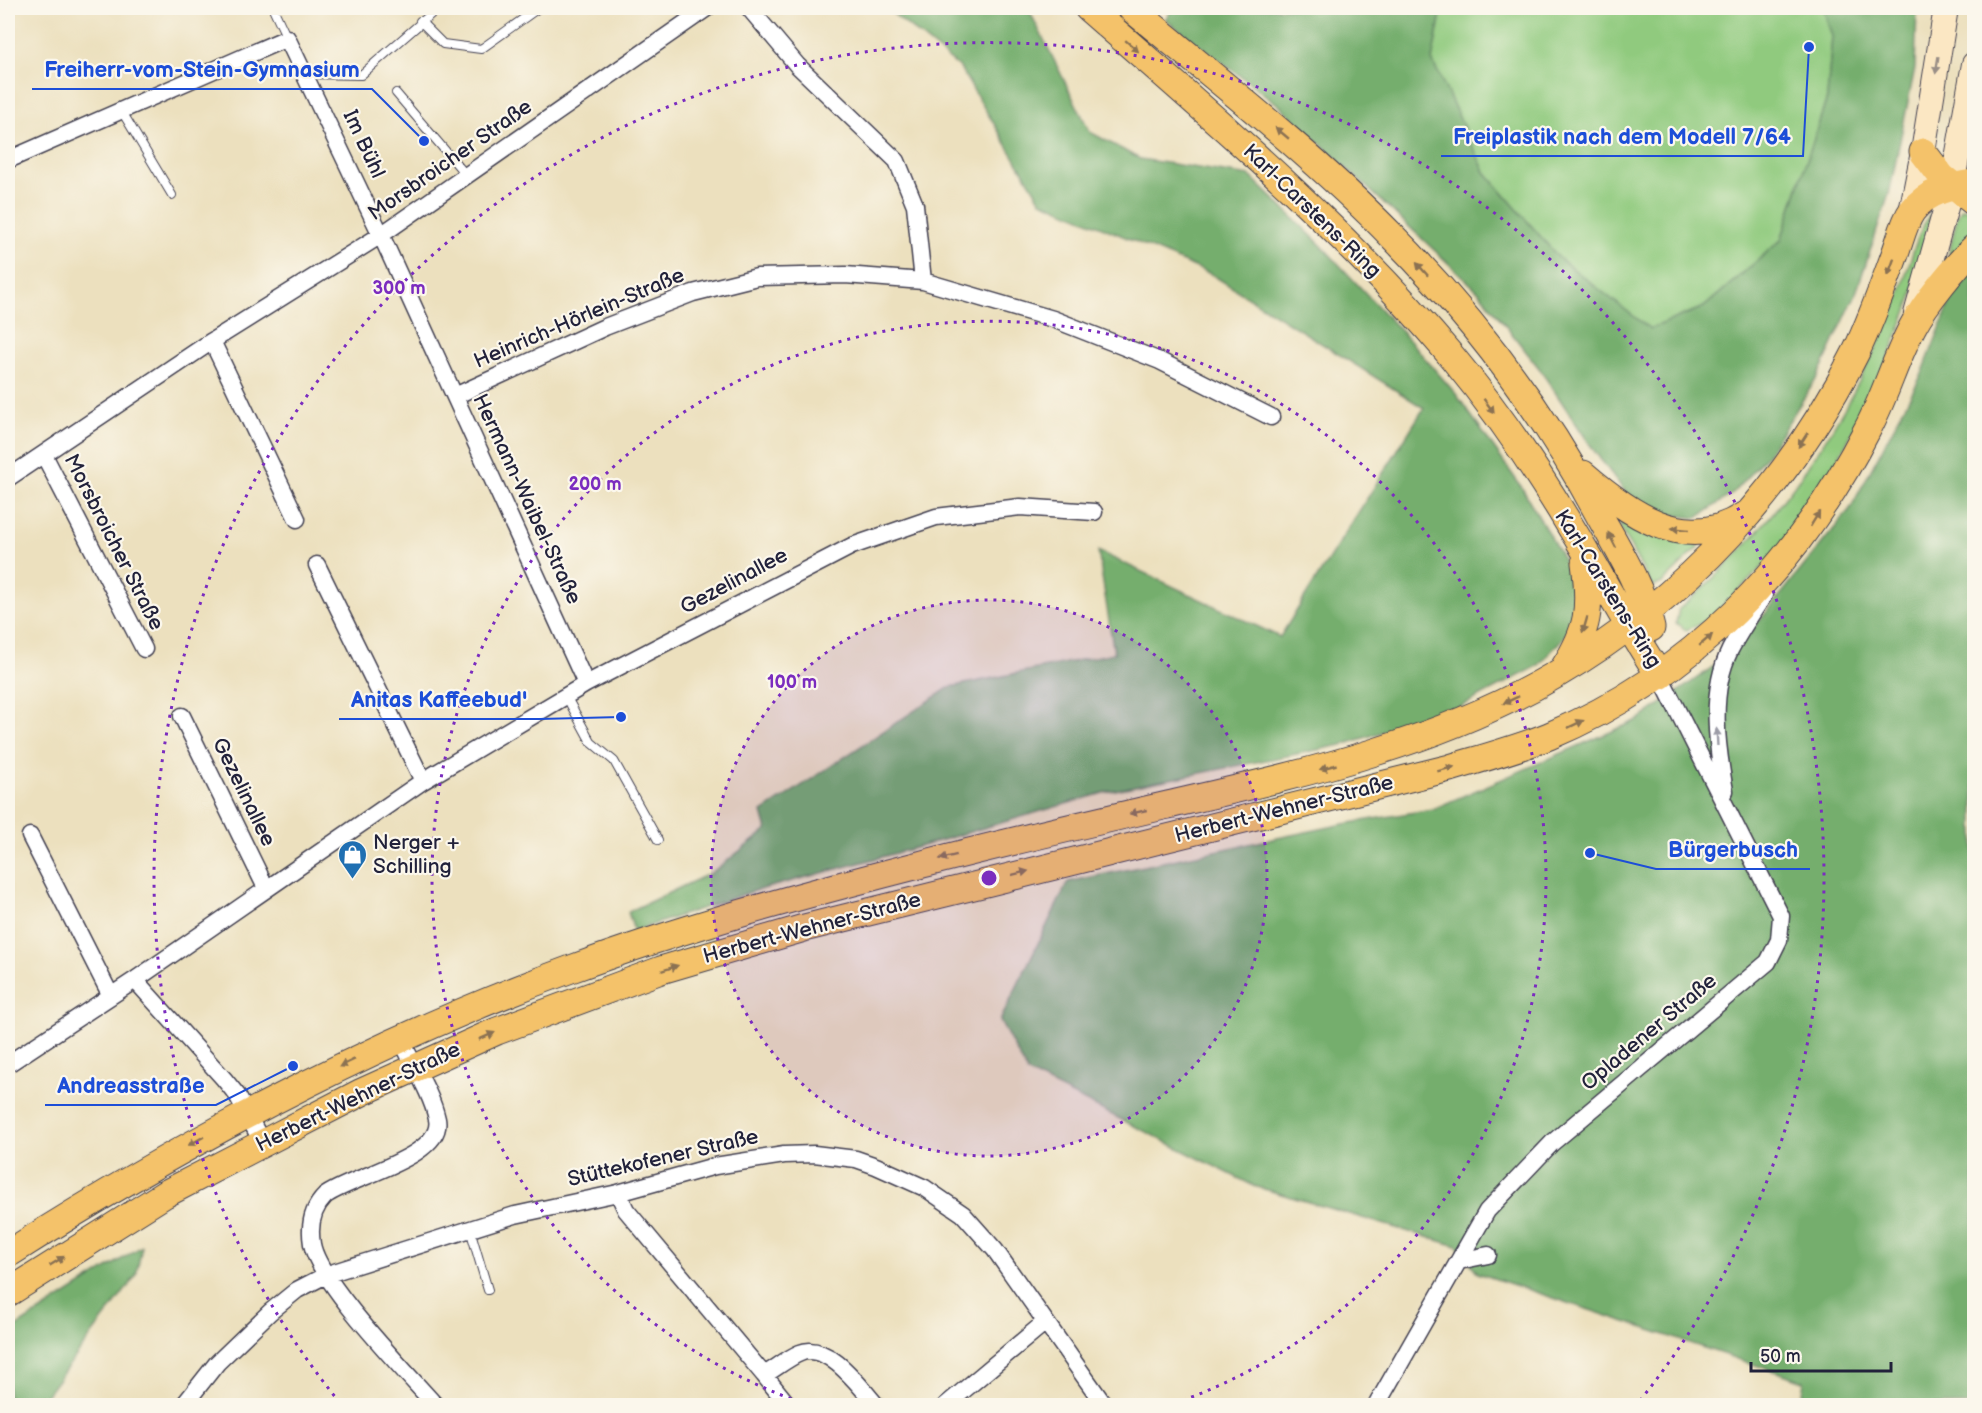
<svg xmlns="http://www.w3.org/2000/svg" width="1982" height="1413" font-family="'Balsamiq Sans',sans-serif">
<rect width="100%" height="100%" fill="#fbf7ec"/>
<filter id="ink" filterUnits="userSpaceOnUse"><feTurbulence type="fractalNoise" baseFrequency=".0167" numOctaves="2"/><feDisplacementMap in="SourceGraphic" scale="12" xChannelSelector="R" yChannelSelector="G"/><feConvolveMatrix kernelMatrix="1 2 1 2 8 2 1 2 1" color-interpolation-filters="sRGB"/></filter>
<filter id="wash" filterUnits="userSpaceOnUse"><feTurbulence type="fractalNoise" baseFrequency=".008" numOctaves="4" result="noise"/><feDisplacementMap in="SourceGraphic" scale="24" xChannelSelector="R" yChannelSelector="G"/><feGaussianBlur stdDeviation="1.35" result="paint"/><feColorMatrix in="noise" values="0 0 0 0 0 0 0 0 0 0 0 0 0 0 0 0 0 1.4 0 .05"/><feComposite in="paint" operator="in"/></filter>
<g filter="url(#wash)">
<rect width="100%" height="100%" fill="#ece0be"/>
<path fill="#90ca7e" stroke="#59765c" stroke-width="1.5" d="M 1442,8 L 1823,8 L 1832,36 L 1827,98 L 1781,240 L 1704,307 L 1650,329 L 1559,258 L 1485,172 L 1432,60 Z
M 1962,208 L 1974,211 L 1974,239 L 1958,254 L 1949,253 L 1958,214 Z
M 1932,213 L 1912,297 L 1882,375 L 1826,482 L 1772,557 L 1709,620 L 1686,630 L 1676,623 L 1679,609 C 1758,543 1823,456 1868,364 C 1878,344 1888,323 1897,302 C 1906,280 1917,227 1932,213 Z
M 1627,520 L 1698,543 L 1699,547 L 1662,583 L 1654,586 L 1650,583 L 1621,529 L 1620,525 Z"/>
<path fill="#74ae6d" stroke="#4b6854" stroke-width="1.5" d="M 886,8 L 1028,8 L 1090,132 L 1140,159 L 1250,176 L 1321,245 L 1410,341 L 1456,394 L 1522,488 L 1572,574 L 1579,602 L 1572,628 L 1538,666 L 1460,707 L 1342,745 L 1110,791 L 915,848 L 751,892 L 634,931 L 628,912 L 711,873 L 767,830 L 762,812 L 950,687 L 1114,653 L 1098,551 L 1280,637 L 1424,408 L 1211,274 L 1041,201 L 960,68 Z
M 1174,8 L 1442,8 L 1432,60 L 1485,172 L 1559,258 L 1650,329 L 1704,307 L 1781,240 L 1827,98 L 1832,36 L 1823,8 L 1917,8 L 1915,68 L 1889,194 L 1855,296 L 1817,378 L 1767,455 L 1732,494 L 1697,518 L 1663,514 L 1629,497 L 1595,452 L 1539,368 L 1479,292 L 1280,106 L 1165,19 Z
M 1974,269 L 1974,1405 L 1800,1405 L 1804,1381 L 1478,1273 L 1457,1246 L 1254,1186 L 1028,1073 L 1000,1021 L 1068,882 L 1344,824 L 1433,809 L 1638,720 L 1735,651 L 1850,509 L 1922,374 L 1951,300 Z
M 142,1246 L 136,1276 L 39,1405 L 8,1405 L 8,1332 Z"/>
</g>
<g filter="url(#ink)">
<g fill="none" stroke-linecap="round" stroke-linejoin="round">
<defs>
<path id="lane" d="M 273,8 L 287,38
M 420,21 L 443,44 L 481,49 L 537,9 L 535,8
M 306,74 L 361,75 L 438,8
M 396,93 L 466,175
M 121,110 L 172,195
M 566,696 L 591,742 L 614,761 L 658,840
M 470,1229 L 488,1290"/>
<path id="street" d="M 749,8 L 797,65 L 897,161 L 915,205 L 923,281
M 8,160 L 287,38 L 381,235 L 586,684
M 212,341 L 297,519
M 455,396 L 605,327 L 693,293 L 757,277 L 845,275 L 923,281 L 1053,319 L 1160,361 L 1271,417
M 44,455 L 144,649
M 8,478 L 212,341 L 381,235 L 707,8
M 317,565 L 423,781
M 182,716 L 266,888
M 1725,791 C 1717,746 1709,693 1730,650 C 1740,631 1752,613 1764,595
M 30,836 L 111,996
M 135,980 L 224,1079 L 237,1095 L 262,1142
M 401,1039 C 412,1064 431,1092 437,1119 C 445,1157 349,1177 325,1196 C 312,1209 309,1226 312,1244 C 319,1283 407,1373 436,1406
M 8,1064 L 135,980 L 423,781 L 586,684 L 852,546 L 936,517 L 1020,507 L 1094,512
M 618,1193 L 626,1210 L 764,1375
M 1459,1261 L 1488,1255
M 183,1406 L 217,1363 L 270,1312 L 297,1290 L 328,1274 L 515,1215 L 618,1193 L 715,1166 L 784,1155 L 814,1154 L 856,1159 L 876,1166 L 925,1188 L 963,1214 L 995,1250 L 1105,1406
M 789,1406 L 764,1375 C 776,1368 788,1358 800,1353 C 828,1341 861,1388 877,1406
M 945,1406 L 1044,1323
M 1376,1406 L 1487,1211 L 1552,1143 L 1768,962 L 1779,940 L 1781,916 L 1660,676"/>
<path id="secondary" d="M 1911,212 L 1923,152 L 1946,8
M 1916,314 L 1952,186 L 1974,64"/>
<path id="primary" d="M 1088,8 C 1215,119 1344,228 1453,358 C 1497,411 1537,470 1572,529 C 1602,578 1628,628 1660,676
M 1131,8 C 1220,82 1312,154 1393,237 C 1474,319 1544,412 1598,513 C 1618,549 1642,587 1651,628
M 1923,152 L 1942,177 L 1974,202
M 1583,474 C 1627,512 1684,555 1743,516
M 1564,668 C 1589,629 1591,608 1585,563
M 8,1254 C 186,1141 372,1042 571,969 C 685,927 802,895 919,865 C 1006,842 1094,822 1181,802 C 1311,772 1441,742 1557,674 C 1685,600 1790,484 1856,352 C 1871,321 1883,287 1895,254 C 1900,241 1904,222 1912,211 C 1927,191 1952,186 1974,183
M 8,1293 L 165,1194 L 362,1092 L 497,1031 L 661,970 L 804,928 L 1450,768 C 1483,758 1517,749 1549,736 C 1692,676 1797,566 1867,430 C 1885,397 1895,359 1913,326 C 1925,303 1956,265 1974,248"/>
</defs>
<use href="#lane" stroke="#403e4f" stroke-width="10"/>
<use href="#street" stroke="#403e4f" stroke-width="19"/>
<use href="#secondary" stroke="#403e4f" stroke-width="26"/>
<use href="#primary" stroke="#403e4f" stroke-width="29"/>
<use href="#lane" stroke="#fff" stroke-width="8"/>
<use href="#street" stroke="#fff" stroke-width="16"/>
<use href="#secondary" stroke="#fbe7c3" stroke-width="24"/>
<use href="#primary" stroke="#f4c26a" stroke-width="27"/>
</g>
<defs><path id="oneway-solid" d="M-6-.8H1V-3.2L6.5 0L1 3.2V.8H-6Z" transform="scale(1.5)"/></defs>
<g fill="#8b7252">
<use href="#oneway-solid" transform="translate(1132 46) rotate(41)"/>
<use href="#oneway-solid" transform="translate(1282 133) rotate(-140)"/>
<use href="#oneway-solid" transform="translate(1891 267) rotate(110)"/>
<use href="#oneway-solid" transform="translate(1422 269) rotate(-132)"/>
<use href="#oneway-solid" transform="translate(1489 406) rotate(53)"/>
<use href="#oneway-solid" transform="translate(1803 440) rotate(123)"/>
<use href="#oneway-solid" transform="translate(1815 519) rotate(-58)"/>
<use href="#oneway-solid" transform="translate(1680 529) rotate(-174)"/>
<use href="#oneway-solid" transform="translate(1612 540) rotate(-117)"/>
<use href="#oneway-solid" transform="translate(1585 625) rotate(106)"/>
<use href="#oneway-solid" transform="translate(1706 640) rotate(-41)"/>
<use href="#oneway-solid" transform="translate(1511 700) rotate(155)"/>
<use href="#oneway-solid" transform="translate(1576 724) rotate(-25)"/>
<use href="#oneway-solid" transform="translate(1328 767) rotate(164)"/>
<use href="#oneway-solid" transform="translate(1446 769) rotate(-15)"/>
<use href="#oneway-solid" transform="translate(1138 812) rotate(167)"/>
<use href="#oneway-solid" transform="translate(948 857) rotate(166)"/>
<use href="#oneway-solid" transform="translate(1020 873) rotate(-14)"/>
<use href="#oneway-solid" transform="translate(670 968) rotate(-18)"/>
<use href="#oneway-solid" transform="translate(487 1036) rotate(-24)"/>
<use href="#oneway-solid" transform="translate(347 1063) rotate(154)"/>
<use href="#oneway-solid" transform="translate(196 1141) rotate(151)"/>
<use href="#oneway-solid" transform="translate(57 1261) rotate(-32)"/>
</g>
<use fill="#998e86" href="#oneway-solid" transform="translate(1937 65) rotate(99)"/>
<use fill="#9c9ca7" href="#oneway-solid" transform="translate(1717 737) rotate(-93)"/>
</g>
<circle cx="989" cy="878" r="278" fill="#7b2cbf" fill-opacity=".12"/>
<g fill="none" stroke="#7b2cbf" stroke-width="3" stroke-dasharray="3 6">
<circle cx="989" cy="878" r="278"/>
<path d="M808 1405A557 557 0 1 1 1170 1405"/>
<path d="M340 1403A835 835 0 1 1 1638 1403"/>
</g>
<defs>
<symbol id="shop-pin" viewBox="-11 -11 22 30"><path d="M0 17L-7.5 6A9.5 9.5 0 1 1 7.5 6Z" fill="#1f6fb2" stroke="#fbf7ec"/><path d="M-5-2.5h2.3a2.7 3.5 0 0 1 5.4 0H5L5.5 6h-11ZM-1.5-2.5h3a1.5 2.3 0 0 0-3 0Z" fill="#fff"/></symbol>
</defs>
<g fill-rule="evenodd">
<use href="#shop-pin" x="336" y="838" width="33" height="45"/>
</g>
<g text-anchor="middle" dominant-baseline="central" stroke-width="4.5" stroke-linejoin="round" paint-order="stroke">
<g font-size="21" fill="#22223b" stroke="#fbf7ec">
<text transform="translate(364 144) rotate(65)">Im Bühl</text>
<text transform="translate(450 160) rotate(-35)">Morsbroicher Straße</text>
<text transform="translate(1312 211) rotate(44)">Karl-Carstens-Ring</text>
<text transform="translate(579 318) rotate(-23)">Heinrich-Hörlein-Straße</text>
<text transform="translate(527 499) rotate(65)">Hermann-Waibel-Straße</text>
<text transform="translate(114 542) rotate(63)">Morsbroicher Straße</text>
<text transform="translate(734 581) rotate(-28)">Gezelinallee</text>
<text transform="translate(1608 589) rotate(58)">Karl-Carstens-Ring</text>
<text transform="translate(244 792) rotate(64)">Gezelinallee</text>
<text transform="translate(1284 809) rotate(-14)">Herbert-Wehner-Straße</text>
<text transform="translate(812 928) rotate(-15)">Herbert-Wehner-Straße</text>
<text transform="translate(1649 1032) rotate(-40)">Opladener Straße</text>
<text transform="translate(358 1097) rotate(-26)">Herbert-Wehner-Straße</text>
<text transform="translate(663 1158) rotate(-13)">Stüttekofener Straße</text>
</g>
<g font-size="21" fill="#22223b" stroke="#fbf7ec" text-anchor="start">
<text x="373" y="842">Nerger +<tspan x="373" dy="24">Schilling</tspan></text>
</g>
</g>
<circle cx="989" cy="878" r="9" fill="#7b2cbf" stroke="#fbf7ec" stroke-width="3"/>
<g font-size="18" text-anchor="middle" font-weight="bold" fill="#7b2cbf" stroke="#fbf7ec" stroke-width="4.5" stroke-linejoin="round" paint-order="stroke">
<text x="399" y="294">300 m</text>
<text x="595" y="490">200 m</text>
<text x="792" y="688">100 m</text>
</g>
<path fill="none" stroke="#1d4ed8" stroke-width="2" d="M424 141L372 89H32M1809 47L1803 156H1441M621 717L539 719H339M1590 853L1656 869H1810M293 1066L216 1105H45"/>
<g fill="#1d4ed8" stroke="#fbf7ec" stroke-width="2">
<circle cx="424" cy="141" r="6"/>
<circle cx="1809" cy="47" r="6"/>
<circle cx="621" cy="717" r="6"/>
<circle cx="1590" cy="853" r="6"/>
<circle cx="293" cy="1066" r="6"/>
</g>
<g font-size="22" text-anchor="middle" font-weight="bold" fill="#1d4ed8" stroke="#fbf7ec" stroke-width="4.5" stroke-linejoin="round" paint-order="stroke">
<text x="202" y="77">Freiherr-vom-Stein-Gymnasium</text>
<text x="1622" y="144">Freiplastik nach dem Modell 7/64</text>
<text x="439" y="707">Anitas Kaffeebud'</text>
<text x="1733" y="857">Bürgerbusch</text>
<text x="131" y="1093">Andreasstraße</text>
</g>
<rect width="1982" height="1413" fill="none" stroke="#fbf7ec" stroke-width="30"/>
<path d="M1751 1362v9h140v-9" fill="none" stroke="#22223b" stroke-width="3"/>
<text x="1760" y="1362" font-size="18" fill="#22223b" stroke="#fbf7ec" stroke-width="4.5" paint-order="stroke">50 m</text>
</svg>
